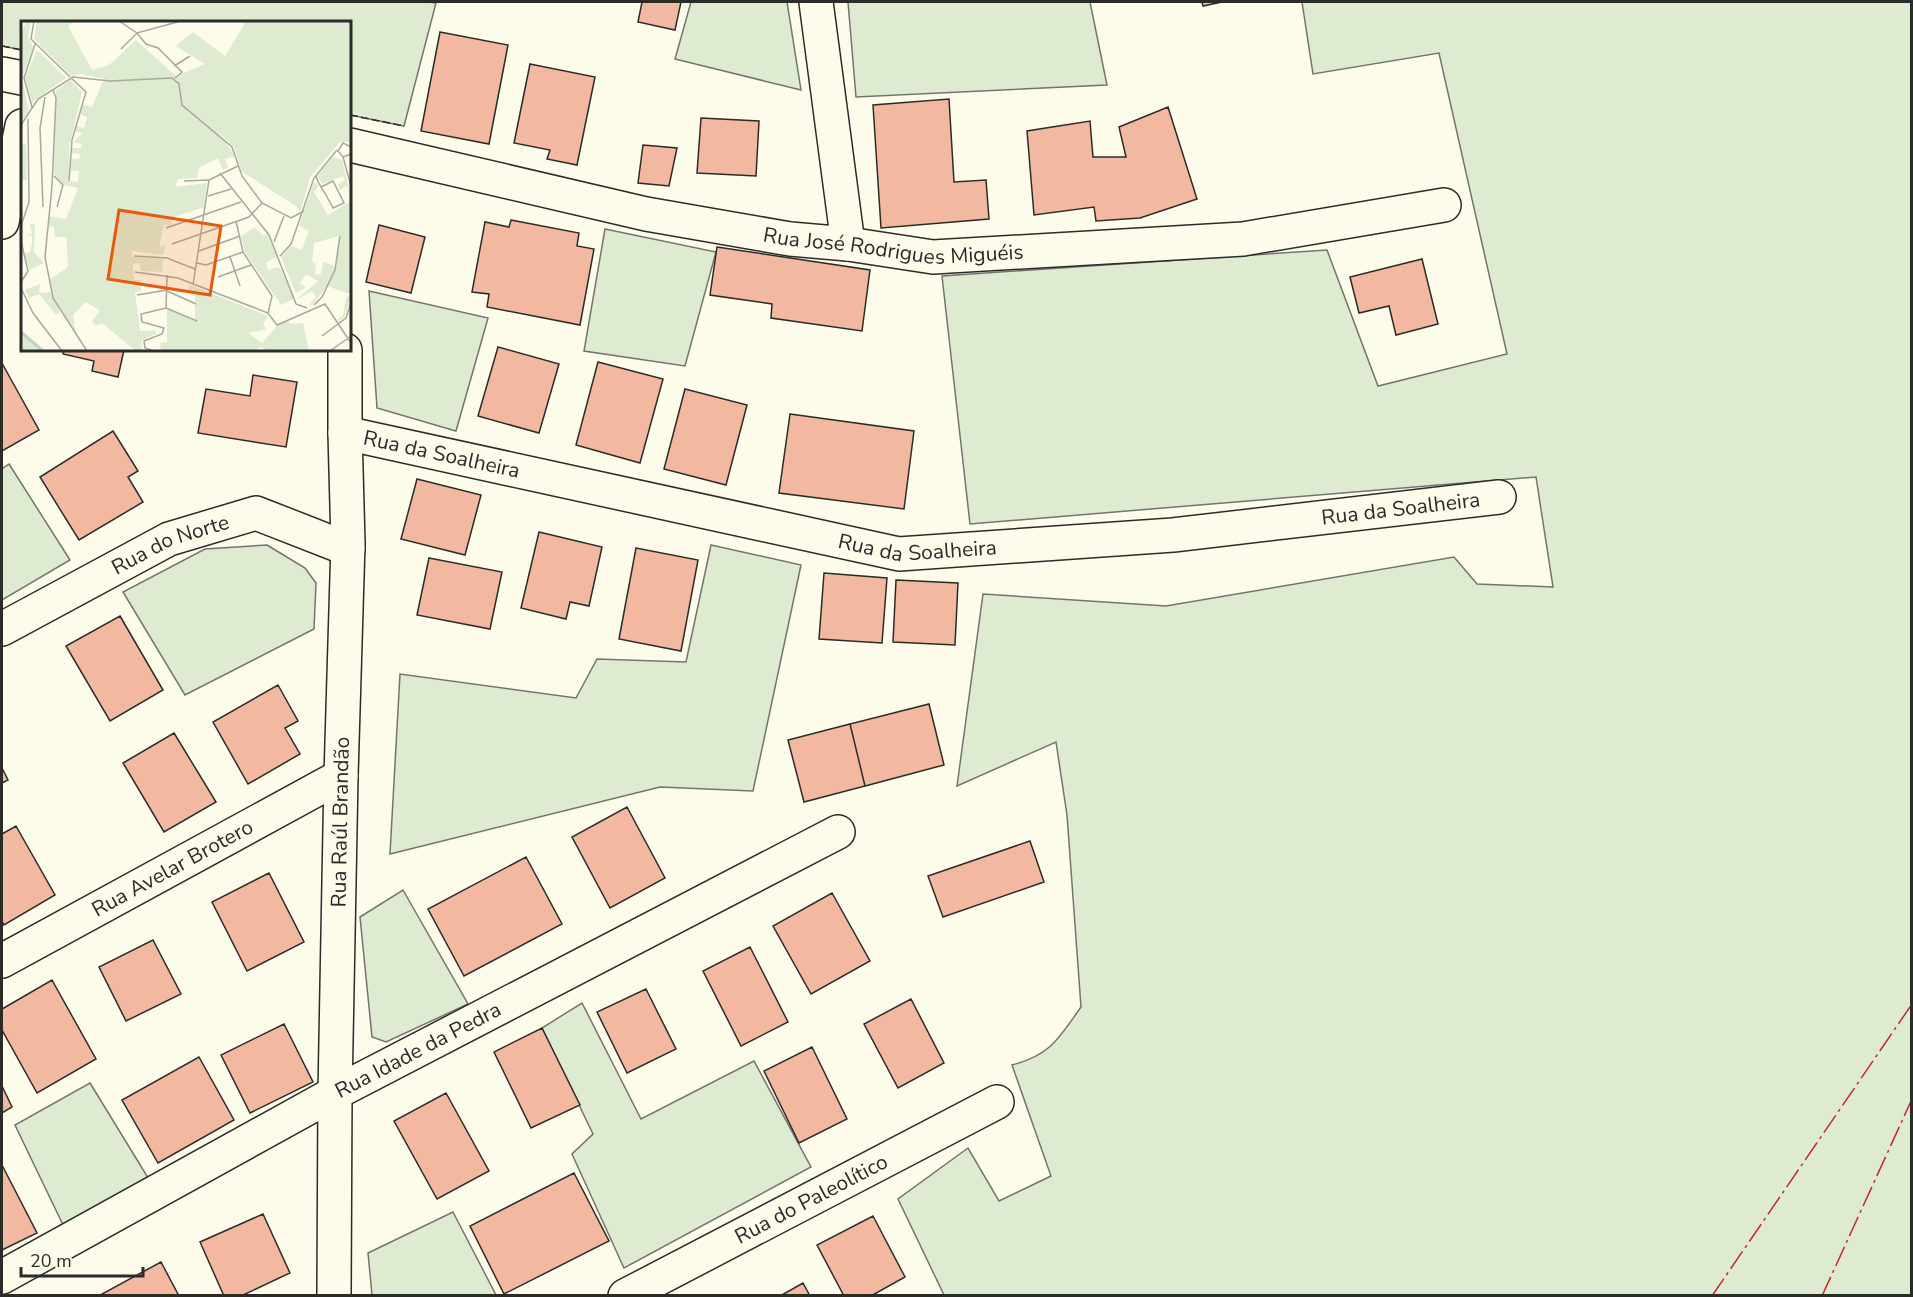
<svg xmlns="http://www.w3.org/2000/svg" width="1913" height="1297" font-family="'Nunito Sans',sans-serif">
<rect width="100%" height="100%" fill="#fdfbea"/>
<path fill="#deebd1" stroke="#74746e" stroke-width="1.5" d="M 2,2 L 428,2 L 436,3 L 404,126 L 350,115 L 350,22 L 22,22 L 22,50 L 2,46 Z
M 691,2 L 787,2 L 801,90 L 675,59 Z
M 848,2 L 1090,2 L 1107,85 L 856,97 Z
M 1302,2 L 1911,2 L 1911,1295 L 944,1295 L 898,1199 L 968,1148 L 999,1201 L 1051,1176 L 1012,1065 C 1051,1055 1059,1038 1081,1007 L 1067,815 L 1056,742 L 957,786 L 983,594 L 1166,606 L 1454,557 L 1477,584 L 1553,587 L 1536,477 L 970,524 L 942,276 L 1327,250 L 1378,386 L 1507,354 L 1439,53 L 1313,74 Z
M 605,229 L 716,252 L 685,366 L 584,351 Z
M 369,291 L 488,318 L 456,431 L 377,408 Z
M 9,464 L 70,560 L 2,600 L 2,469 Z
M 267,545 L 305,568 L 316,583 L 314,629 L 185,695 L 123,592 L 205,549 Z
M 711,545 L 801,565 L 753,791 L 660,787 L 390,854 L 400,674 L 576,698 L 597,659 L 686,662 Z
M 403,890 L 468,1004 L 386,1042 L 372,1037 L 360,917 Z
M 582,1003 L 641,1119 L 754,1061 L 811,1167 L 624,1268 L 572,1154 L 593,1134 L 542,1028 Z
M 90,1083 L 150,1181 L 65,1229 L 15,1125 Z
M 453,1212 L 496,1295 L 372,1295 L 368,1253 Z"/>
<path fill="#f2b8a0" stroke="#2b2b2b" stroke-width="1.5" d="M 642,2 L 681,2 L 675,30 L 638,22 Z
M 1202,2 L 1222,2 L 1203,6 Z
M 440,32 L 508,45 L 489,144 L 421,131 Z
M 530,64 L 595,77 L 577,165 L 547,159 L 550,150 L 514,143 Z
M 949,99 L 954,182 L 986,180 L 989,219 L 881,228 L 873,105 Z
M 1168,107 L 1197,199 L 1140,218 L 1096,221 L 1094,207 L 1034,215 L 1027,131 L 1090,121 L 1093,157 L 1126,157 L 1119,127 Z
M 701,118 L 759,121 L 756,176 L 697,173 Z
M 643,145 L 677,148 L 669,186 L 638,183 Z
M 511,220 L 579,233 L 577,246 L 594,249 L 580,325 L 487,307 L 489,294 L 472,292 L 485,222 L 509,227 Z
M 379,225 L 425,237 L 411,293 L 366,282 Z
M 717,247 L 870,270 L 862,331 L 771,318 L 772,304 L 710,295 Z
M 1422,259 L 1438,324 L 1396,335 L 1389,306 L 1359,313 L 1350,277 Z
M 498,347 L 559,364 L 539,433 L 478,416 Z
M 63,350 L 124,350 L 118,377 L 92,371 L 94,361 L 63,354 Z
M 598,362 L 663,379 L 640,463 L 576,445 Z
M 3,365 L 39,430 L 2,451 L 2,366 Z
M 253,375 L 297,382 L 286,447 L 198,433 L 206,389 L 250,396 Z
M 685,389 L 747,405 L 726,485 L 664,469 Z
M 790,414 L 914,431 L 904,509 L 779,493 Z
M 113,431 L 138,471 L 128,477 L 143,502 L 79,540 L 40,477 Z
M 417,479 L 481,495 L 465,555 L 401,539 Z
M 539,532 L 602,547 L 589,606 L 570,602 L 566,619 L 521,608 Z
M 636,548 L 698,560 L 681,651 L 619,639 Z
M 429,558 L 502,572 L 490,629 L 417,615 Z
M 824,573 L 887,578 L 882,643 L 819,639 Z
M 896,580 L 958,583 L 955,645 L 893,642 Z
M 120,616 L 163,690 L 110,721 L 66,646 Z
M 278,685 L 298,721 L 285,728 L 300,754 L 248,784 L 213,722 Z
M 929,704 L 944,765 L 865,786 L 850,724 Z
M 850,724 L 865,786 L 804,802 L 788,740 Z
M 174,733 L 216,802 L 164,832 L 123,763 Z
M 2,768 L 8,780 L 2,783 Z
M 627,807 L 665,878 L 610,908 L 572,837 Z
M 16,826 L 55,895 L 4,925 L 2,921 L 2,834 Z
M 1030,841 L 1044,882 L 943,917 L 928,876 Z
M 526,857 L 562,924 L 464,976 L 428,909 Z
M 269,873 L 304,942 L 247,971 L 212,902 Z
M 832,893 L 870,961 L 811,994 L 773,926 Z
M 153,940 L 181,994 L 126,1021 L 99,967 Z
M 750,947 L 788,1022 L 741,1046 L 703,971 Z
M 52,980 L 96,1059 L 37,1093 L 2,1030 L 2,1009 Z
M 646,989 L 676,1049 L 627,1073 L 597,1012 Z
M 911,999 L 944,1063 L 898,1088 L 864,1024 Z
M 284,1024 L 313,1082 L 250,1113 L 221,1055 Z
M 542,1028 L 580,1105 L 531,1128 L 494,1052 Z
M 812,1047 L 847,1119 L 799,1143 L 764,1071 Z
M 199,1057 L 234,1120 L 158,1163 L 122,1100 Z
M 2,1086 L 12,1107 L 2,1113 Z
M 446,1093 L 489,1171 L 437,1199 L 394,1121 Z
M 3,1167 L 37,1233 L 2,1250 L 2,1168 Z
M 574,1173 L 609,1241 L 504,1294 L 470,1226 Z
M 263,1214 L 290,1273 L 241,1296 L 224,1296 L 200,1242 Z
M 873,1216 L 905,1277 L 871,1296 L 844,1296 L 817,1245 Z
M 161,1262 L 179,1296 L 103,1296 L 102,1294 Z
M 803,1283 L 810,1296 L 780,1296 Z"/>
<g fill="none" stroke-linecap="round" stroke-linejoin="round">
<defs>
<g id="minor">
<path d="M 816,2 L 848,244"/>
<path d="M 2,74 L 22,78"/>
<path id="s1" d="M 350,145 L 646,214 L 790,239 L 848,244 L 933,257 L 1243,239 L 1444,205"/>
<path d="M 2,222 L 22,126"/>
<path id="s2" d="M 345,433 L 899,554 L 1173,535 L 1499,497"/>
<path id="s3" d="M 2,629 L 169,539 L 256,513 L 348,549"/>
<path id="s4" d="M 2,961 L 341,776"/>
<path id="s5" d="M 2,1277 L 335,1093 L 838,832"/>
<path id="s6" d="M 334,1296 L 335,1093 L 341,776 L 348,543 L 345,433 L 345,350"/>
<path id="s7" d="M 625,1296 L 997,1102"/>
</g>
</defs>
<use href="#minor" stroke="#2b2b2b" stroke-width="36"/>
<use href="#minor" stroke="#fdfbea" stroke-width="33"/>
<path stroke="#2b2b2b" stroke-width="1.5" stroke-dasharray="8 3" stroke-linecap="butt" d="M 2,46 L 22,50
M 350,115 L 404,126"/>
<path stroke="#c62828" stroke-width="1.5" stroke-dasharray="21 4.5 3 4.5" stroke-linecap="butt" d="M 1712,1296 L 1912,1004
M 1822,1296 L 1912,1099"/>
</g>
<g text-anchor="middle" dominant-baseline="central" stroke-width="4.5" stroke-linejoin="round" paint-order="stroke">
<g font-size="21" fill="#2b2b2b" stroke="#fdfbea">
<text stroke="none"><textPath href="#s1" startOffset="554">Rua José Rodrigues Miguéis</textPath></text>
<text stroke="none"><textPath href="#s2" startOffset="99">Rua da Soalheira</textPath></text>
<text stroke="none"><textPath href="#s2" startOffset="1071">Rua da Soalheira</textPath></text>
<text stroke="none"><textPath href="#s2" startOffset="585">Rua da Soalheira</textPath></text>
<text stroke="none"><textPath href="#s3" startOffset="189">Rua do Norte</textPath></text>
<text stroke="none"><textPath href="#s6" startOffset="474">Rua Raúl Brandão</textPath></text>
<text stroke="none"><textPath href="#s4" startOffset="194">Rua Avelar Brotero</textPath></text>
<text stroke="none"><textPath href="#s5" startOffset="474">Rua Idade da Pedra</textPath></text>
<text stroke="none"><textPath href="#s7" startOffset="210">Rua do Paleolítico</textPath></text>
</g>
</g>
<g transform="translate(21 21)">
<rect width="330" height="330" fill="#fdfbea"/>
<path d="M 5,0 L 10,0 L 7,16 L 12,26 L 1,57 L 8,91 L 0,101 L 0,14 ZM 16,0 L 53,0 L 47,5 L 71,49 L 88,44 L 115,19 L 155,55 L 184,43 L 155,25 L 172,11 L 204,35 L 225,0 L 330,0 L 330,121 L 319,121 L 289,156 L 279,192 L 275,185 L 221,151 L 213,126 L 197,111 L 214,135 L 204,138 L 207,146 L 202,149 L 197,137 L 178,147 L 176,157 L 157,158 L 154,166 L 186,162 L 183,186 L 150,197 L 151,203 L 147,205 L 143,203 L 139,222 L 139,225 L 145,224 L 142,234 L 111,230 L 111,236 L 142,238 L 141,251 L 120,250 L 119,242 L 112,243 L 113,259 L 120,259 L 120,270 L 114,271 L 119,310 L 135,309 L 135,313 L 121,319 L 120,330 L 115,330 L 81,302 L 75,305 L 71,301 L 79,289 L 64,281 L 52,294 L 55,312 L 33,278 L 28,259 L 47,246 L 46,225 L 45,216 L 34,216 L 33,205 L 27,206 L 28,195 L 45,198 L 57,167 L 43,164 L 33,153 L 35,70 L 49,59 L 61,71 L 48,127 L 48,160 L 57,161 L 58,150 L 50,149 L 50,138 L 58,138 L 59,133 L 51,132 L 51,127 L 60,127 L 61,123 L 52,121 L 62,112 L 54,110 L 55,105 L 63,107 L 66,96 L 59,93 L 62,84 L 71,86 L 83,58 L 60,53 L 50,55 L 13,18 ZM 16,29 L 45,57 L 11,81 L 4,57 ZM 5,123 L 6,159 L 0,159 L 0,124 ZM 312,136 L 321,139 L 330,175 L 330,179 L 327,181 L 330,176 L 326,165 L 319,169 L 317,164 L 324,159 L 322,155 L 301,163 L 296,155 ZM 293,161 L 298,165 L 293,171 L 307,194 L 330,180 L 330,277 L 324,295 L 319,300 L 316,299 L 322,294 L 325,278 L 329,273 L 306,265 L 292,283 L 287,285 L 295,276 L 291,270 L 275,279 L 297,260 L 285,253 L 279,262 L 285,266 L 275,272 L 260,236 L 270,225 L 281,229 L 283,223 L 288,210 L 278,205 ZM 318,215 L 314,245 L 302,241 L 300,254 L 294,253 L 295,244 L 291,240 L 293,222 ZM 9,203 L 14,203 L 13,231 L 23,242 L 9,249 L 2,233 L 9,231 L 11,223 L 11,215 L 5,213 L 11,213 ZM 234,206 L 242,215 L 246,213 L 257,235 L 245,242 L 247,249 L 257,246 L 260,249 L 274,277 L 260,284 L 224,231 L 220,215 ZM 19,263 L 18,272 L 29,271 L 39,291 L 35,294 L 18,273 L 8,277 L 4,269 ZM 169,264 L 247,295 L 242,303 L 245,308 L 227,312 L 241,322 L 258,303 L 267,299 L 269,303 L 282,302 L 288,330 L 246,330 L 241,326 L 230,330 L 140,330 L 139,322 L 146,321 L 146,288 L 174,300 L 174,273 L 166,270 ZM 0,309 L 3,312 L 23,330 L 0,330 Z" fill="#deebd1" fill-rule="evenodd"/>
<path fill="none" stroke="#c7d0d0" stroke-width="3" d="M 0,311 L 22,330"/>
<path fill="none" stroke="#a9a89e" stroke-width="1.5" d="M 13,0 L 10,18 L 49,56M 98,0 L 116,12 L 160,0M 100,28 L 116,12 L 125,23 L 137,27 L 161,51 L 154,57M 153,45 L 169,35M 32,69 L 35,77 L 31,165 L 24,236 L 32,277 L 66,330M 11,86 L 3,57 L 14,23M 0,104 L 17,78 L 52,56 L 89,60 L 151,57 L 158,63 L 161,84 L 211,126 L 221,155 L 241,182 L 270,197 L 283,190M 330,126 L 322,122 L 317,130 L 322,136 L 330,133M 322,136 L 330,165M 199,152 L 248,214 L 275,283 L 286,287M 33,155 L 42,164 L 36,186M 295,155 L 297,161 L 305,174 L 312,187 L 323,182 L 312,160 L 300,166M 48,160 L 51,119 L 65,71 L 50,57M 163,160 L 188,159 L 217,145M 187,175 L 210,168M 22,186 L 19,107 L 24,76M 215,200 L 222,231 L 251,275 L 247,292M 0,205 L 8,181 L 7,98M 145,207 L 220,181M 0,220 L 7,250 L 0,261M 253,221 L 263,195M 151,223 L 228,196 L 241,182M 178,230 L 219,215M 113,235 L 146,237 L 174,248M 259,235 L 270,223 L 293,157 L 316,129M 209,236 L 219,265M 176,242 L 185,244 L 222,231M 114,251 L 157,257 L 247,292 L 256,304 L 304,283 L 330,322M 197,256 L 230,244M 172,264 L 188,159M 0,267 L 12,292 L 41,330M 146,270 L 175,283M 116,274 L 146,269M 293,284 L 301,276 L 314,249 L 319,215M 145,287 L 146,254M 301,315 L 325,297 L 330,282M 133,330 L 124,327 L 123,320 L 141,313 L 143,307 L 121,301 L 120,293 L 145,287 L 176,300M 309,330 L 330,315"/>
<path fill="#e8590c" fill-opacity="0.15" stroke="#e8590c" stroke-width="3" d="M 98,189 L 200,205 L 189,274 L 87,258 Z"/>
<rect width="330" height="330" fill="none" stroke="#2b2b2b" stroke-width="3"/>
</g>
<rect width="1913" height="1297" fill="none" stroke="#2b2b2b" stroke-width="6"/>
<path d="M21 1267v9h122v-9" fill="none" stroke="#2b2b2b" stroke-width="3"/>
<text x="30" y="1267" font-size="18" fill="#2b2b2b" stroke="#fdfbea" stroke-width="4.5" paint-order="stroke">20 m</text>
</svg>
